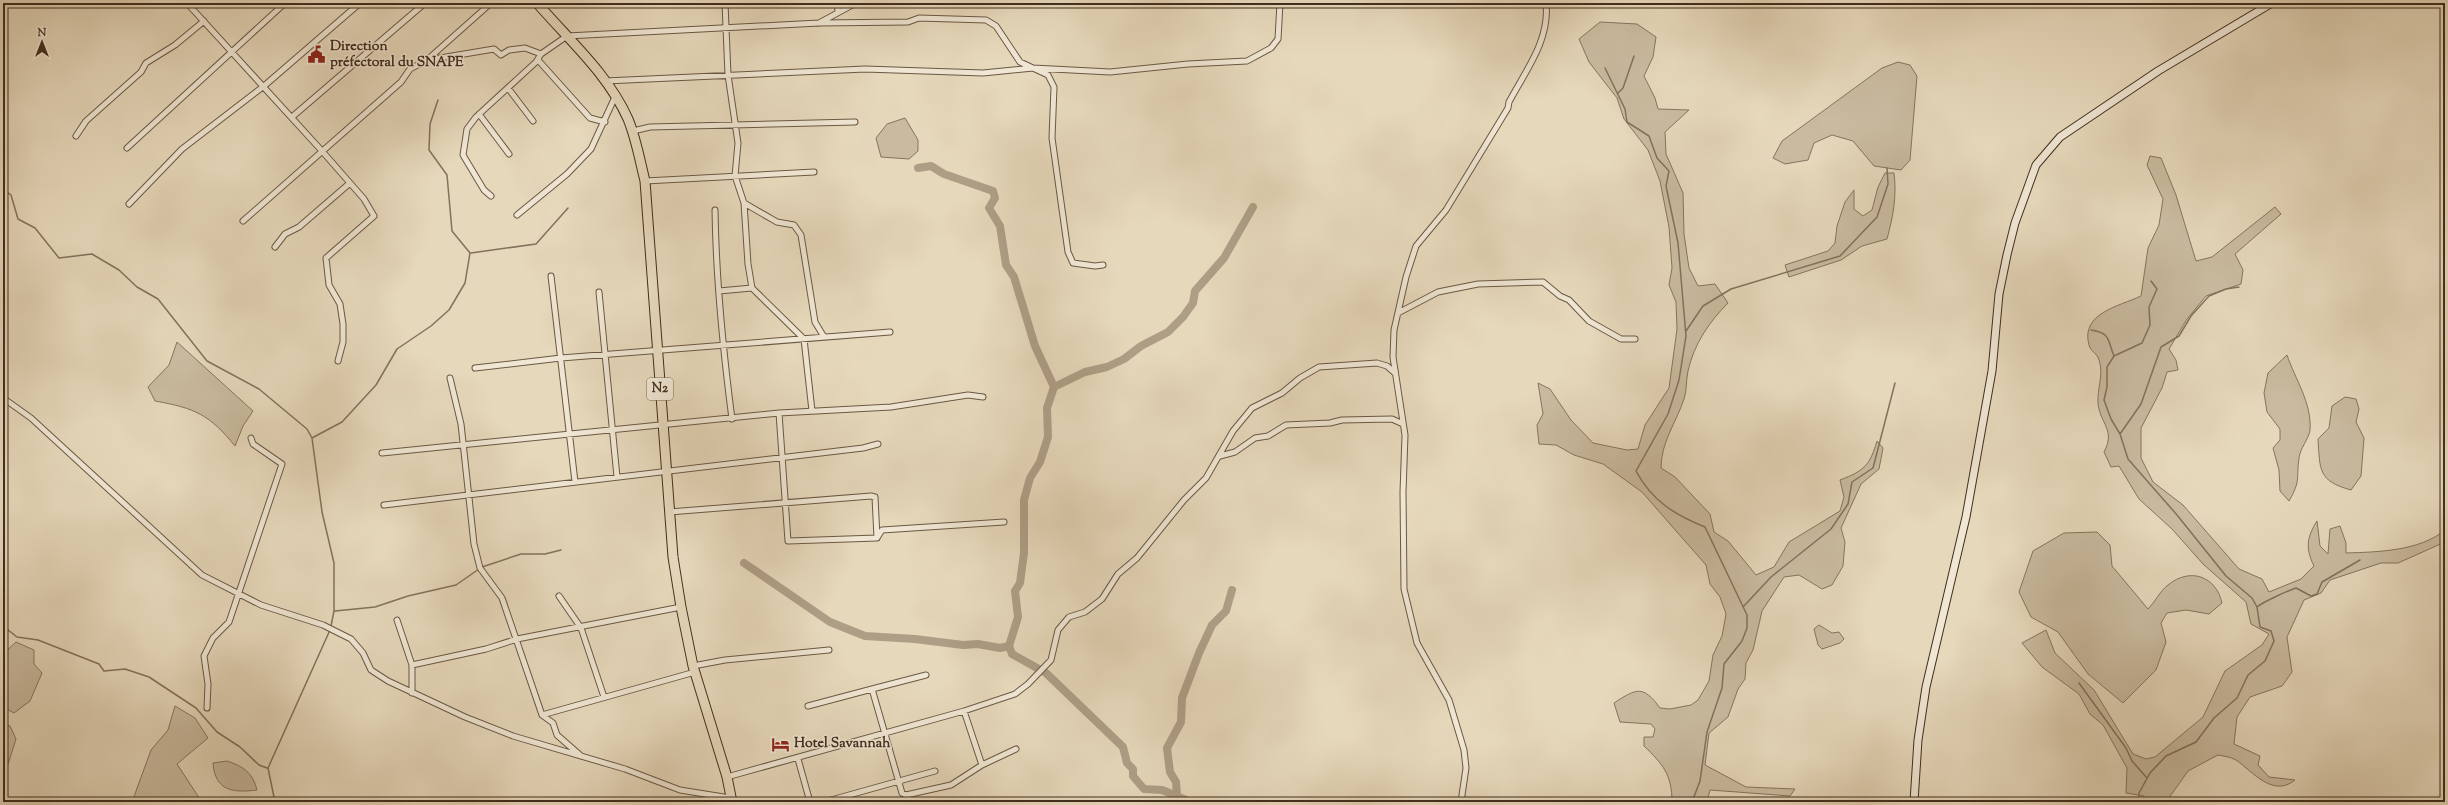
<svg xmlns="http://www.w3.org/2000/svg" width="2448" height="805" font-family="'Sorts Mill Goudy',serif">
<rect width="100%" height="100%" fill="#e6d8bb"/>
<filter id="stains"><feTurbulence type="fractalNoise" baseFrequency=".005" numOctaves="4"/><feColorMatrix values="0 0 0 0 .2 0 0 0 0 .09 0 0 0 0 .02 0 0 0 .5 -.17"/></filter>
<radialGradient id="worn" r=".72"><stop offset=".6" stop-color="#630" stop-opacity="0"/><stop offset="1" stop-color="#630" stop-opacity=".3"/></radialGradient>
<path fill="#cabba0" stroke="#86745f" d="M 1600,22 L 1637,24 L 1656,37 L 1653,57 L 1644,76 L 1655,98 L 1658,109 L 1689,110 L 1665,132 L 1666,154 L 1683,193 L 1684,234 L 1689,268 L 1698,286 L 1715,284 L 1728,303 C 1709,322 1694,344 1688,371 C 1686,380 1687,390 1684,399 C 1676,423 1661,442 1661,468 L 1675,477 L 1710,514 L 1714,532 L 1728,541 L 1756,575 L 1774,567 L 1789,542 L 1840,511 L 1844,497 L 1840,480 C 1864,471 1870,465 1877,441 L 1883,448 L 1879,469 L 1861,484 L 1841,528 L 1845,542 L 1843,566 L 1832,585 L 1822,589 L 1799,575 L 1784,577 L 1762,611 L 1753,650 L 1746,663 L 1745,679 L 1738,689 L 1728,717 L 1709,733 L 1705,765 L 1746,787 L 1795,789 L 1790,796 L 1710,790 L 1707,802 L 1672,802 C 1672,775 1663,764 1644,746 L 1644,737 L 1653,737 L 1655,729 L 1651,724 L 1620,722 L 1614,703 C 1637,688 1643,685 1660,708 L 1670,709 L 1691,705 L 1698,700 L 1709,681 L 1713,655 L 1722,636 L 1726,614 L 1720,597 L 1710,584 L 1706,565 L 1642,492 L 1603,464 L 1574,455 L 1556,445 L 1539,444 L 1537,425 L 1543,414 L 1538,383 L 1550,389 L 1571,420 L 1593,443 L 1627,450 L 1638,449 L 1645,425 L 1669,388 L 1677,329 L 1676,302 L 1669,285 L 1672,268 L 1669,227 L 1660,181 L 1648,150 L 1624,119 L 1617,98 L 1589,62 L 1579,39 Z
M 1898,62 L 1910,65 L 1917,76 L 1910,160 L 1901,170 L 1874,166 L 1853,141 L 1832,135 L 1814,143 L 1808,160 L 1785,164 L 1773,158 L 1782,141 L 1882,68 Z
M 905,118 L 918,140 L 918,151 L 909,159 L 881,157 L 876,138 L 887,124 Z
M 2150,156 L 2161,158 L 2176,195 L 2196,261 L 2212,257 L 2275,207 L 2281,214 L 2235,254 L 2243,270 L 2241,284 L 2206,296 L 2187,319 L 2169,349 L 2176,360 L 2178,370 L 2167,372 L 2162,388 L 2141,428 L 2141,458 L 2153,482 L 2183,505 L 2239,569 L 2262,579 L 2269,592 L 2301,579 L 2314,566 C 2305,548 2307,537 2317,521 L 2320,546 L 2328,554 L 2330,529 L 2340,526 L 2346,543 L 2346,553 C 2378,552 2420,551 2445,530 L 2445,542 L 2398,563 L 2381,563 L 2330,580 L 2321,593 L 2304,600 L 2287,637 L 2292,672 L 2282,686 L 2250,697 L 2237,717 L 2234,744 L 2260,756 L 2258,765 L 2269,777 L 2295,780 C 2273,798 2253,772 2236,760 C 2231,757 2223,756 2218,755 L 2188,771 L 2166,802 L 2142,802 L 2144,796 L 2126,793 L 2127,768 L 2103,725 L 2090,714 L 2079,694 L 2042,667 L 2022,643 L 2046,630 L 2055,653 L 2094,690 L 2133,754 L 2146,759 L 2155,757 L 2203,717 L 2225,671 L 2262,645 L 2269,634 L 2251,624 L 2246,602 L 2203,564 L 2172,529 L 2139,499 L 2119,466 L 2111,467 L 2104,452 C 2116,430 2100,424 2098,403 C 2097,389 2104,374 2099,360 C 2098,354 2090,351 2089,345 C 2080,313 2120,306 2141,296 L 2148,248 L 2159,225 L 2163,199 L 2147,165 Z
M 1885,173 L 1894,173 C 1897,196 1893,217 1887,239 L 1862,246 L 1841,260 L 1789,277 L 1785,265 L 1828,251 L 1835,243 L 1837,226 L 1845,202 L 1854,190 L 1854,209 L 1863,216 L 1872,210 L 1878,187 Z
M 177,342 L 253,411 L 243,426 L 235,446 C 210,415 195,408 155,401 L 148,387 L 169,365 Z
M 2287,355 C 2295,379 2312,403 2310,430 C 2309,439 2300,448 2299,458 C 2296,480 2301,480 2289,501 L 2280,491 L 2279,470 L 2273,448 L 2280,440 L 2280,429 L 2267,412 L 2264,393 L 2268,373 Z
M 2345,397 L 2356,399 L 2359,409 L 2356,422 L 2364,438 L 2361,476 L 2351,490 C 2318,481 2320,470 2318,439 L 2329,428 L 2332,406 Z
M 2097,532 L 2110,545 L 2112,566 L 2148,609 C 2155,602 2160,591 2168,585 C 2190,567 2216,576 2222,603 L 2209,614 L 2186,610 L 2167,613 L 2161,623 L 2166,642 L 2156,670 L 2123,703 L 2088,674 L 2058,632 L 2031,617 L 2019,592 L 2033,551 L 2064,533 Z
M 1819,625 L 1832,633 L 1839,632 L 1844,639 L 1840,643 L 1822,649 L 1818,645 L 1814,629 Z
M 16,642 L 34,650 L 34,664 L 42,673 L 30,701 L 14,713 L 3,707 L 3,654 Z
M 175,706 L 195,718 L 208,738 L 177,764 L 198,796 L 197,802 L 132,802 L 151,750 L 168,730 Z
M 3,723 L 10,726 L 16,739 L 3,780 Z
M 227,761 C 243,766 253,773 257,790 C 233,793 215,791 213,763 Z"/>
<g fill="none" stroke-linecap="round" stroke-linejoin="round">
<path stroke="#83715c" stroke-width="1.5" d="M 1605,68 L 1625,109 L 1627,122 L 1649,136 L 1657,158 L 1669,171 L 1666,186 L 1678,243 L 1686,336 L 1679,380 L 1668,414 L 1636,471 C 1652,501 1675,515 1705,527 L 1747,615 L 1747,628 L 1742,641 L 1724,664 L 1722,688 L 1707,732 L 1700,781 L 1692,802
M 1618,93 L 1623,88 L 1634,56
M 3,189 L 11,195 L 18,219 L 35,228 L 59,258 L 92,254 L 119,270 L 137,287 L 158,299 L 207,361 L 259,389 L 307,429 L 312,438 L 322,512 L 334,563 L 334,611 L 331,626
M 471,253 L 536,244 L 568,208
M 2091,330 C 2111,333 2107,339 2114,356
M 1686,331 L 1703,306 L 1731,289 L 1840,256 L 1877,217 L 1888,184 L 1887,168
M 2120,434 L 2141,404 L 2161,347 L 2179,336 L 2191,316 L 2209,296 L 2226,289 L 2239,287
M 312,438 L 342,422 L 376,385 L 397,349 L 431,326 L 449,310 L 465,283 L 470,253 L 452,231 L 447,175 L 429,150 L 430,124 L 438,100
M 482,567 L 521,554 L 545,554 L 561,550
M 1743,607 L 1771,577 L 1831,529 L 1848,504 L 1852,482 L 1873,468 L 1895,383
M 2257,607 C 2263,602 2287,591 2296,588 L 2311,596 L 2317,594 L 2322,582 L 2360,560
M 335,611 L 375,607 L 408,596 L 456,585 L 479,569
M 3,626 L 17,637 L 38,640 L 99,664 L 104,671 L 125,669 L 149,677 L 196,708 L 217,732 L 240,747 L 259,765 L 267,768
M 2079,683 L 2126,748 L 2132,761 L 2147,778
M 275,802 L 268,768 L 330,630
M 2138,802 L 2139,793 L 2150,773 L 2166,756 L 2196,742 L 2214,718 L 2237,698 L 2248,675 L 2265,661 L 2274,641 L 2271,631 L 2260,627 L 2257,607 L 2252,598 L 2226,576 L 2177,515 L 2128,459 L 2120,434 L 2111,419 L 2104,400 L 2107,387 L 2107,367 L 2114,356 L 2142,343 L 2150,325 L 2149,307 L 2157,289 L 2151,281"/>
<path stroke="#ae9e86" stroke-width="8" d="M 918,168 L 931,166 L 944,174 L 993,191 L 995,198 L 989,208 L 1000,226 L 1006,265 L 1014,277 L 1035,346 L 1054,387 L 1047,408 L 1048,437 L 1040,462 L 1030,478 L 1024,500 L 1024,553 L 1020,583 L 1015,591 L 1018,617 L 1009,646 L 1012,654 L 1046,673 L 1123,747 L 1127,763 L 1133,769 L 1133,776 L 1144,789 L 1162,790 L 1191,802
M 1054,387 L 1085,372 L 1107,367 L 1124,359 L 1141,346 L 1168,332 L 1183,317 L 1193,303 L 1195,291 L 1224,258 L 1253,207
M 744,563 L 830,622 L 865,636 L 915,639 L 963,645 L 978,644 L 1000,648 L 1009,646
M 1177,796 L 1176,782 L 1170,772 L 1167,748 L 1181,722 L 1182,698 L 1199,653 L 1212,625 L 1226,611 L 1232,590"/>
<defs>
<path id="minor" d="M 187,3 L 322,151 L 364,199 L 374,216 L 326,258 L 329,285 L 340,304 L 343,324 L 343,342 L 338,361
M 725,3 L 728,75 L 738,143 L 735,176 L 744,203 L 748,264 L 752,288 L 804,339 L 812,411
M 837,3 L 838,11
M 819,23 L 856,3
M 428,60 L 494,49 L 501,55 L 509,50 L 525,48 L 541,54
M 538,60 L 590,118 L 605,122
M 605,81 L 865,69 L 983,73 L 1033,68 L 1110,72 L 1188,64 L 1247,61 L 1271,48 L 1278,39 L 1280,3
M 508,88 L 533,121
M 479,114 L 509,154
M 292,117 L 425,3
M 633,131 L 650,127 L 855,122
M 76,136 L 86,121 L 141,72 L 146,63 L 175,45 L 204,21
M 127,148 L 285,3
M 645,181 L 814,172
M 491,196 L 484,190 L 463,155 L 467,129 L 476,117 L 536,62 L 541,54 L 567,36 L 819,23 L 908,22 L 919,18 L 986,20 L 996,26 L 1020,62 L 1048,75 L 1054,87 L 1052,138 L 1068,252 L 1073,263 L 1095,266 L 1103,265
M 744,203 L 777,222 L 794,225 L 801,235 L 815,322 L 824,337
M 129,204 L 182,149 L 264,86 L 360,3
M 715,210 C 716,280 723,350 732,419
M 517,215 L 567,174 L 591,149 L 615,97
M 243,221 L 401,82 L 410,69 L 427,60 L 491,3
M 275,247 L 285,234 L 299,227 L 350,183
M 551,276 L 575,482
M 719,291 L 752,288
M 599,292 L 617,477
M 1398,313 L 1438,292 L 1478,284 L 1543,282 L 1560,296 L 1569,300 L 1589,321 L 1621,339 L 1635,339
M 475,368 L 561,358 L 890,332
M 450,378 L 461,424 L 474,544 L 480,568 L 502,598 L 542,715 L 553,723 L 557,735 L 581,756
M 3,398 L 31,418 L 202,575 L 261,605 L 323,625 L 351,639 L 363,653 L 371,670 L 388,681 L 465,717 L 513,736 L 625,769 L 680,790 L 730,798
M 779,413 L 788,541 L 877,538 L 882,530 L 1004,522
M 382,453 L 779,413 L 891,407 L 968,395 L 983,397
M 1220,456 L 1235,452 L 1255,438 L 1268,436 L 1286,425 L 1330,423 L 1342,420 L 1392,419 L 1403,424
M 384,505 L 863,448 L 878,444
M 669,512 L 871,496 L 875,497 L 877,538
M 559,596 L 581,628 L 604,697
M 397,620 L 412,665 L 412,693
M 412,665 L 486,649 L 517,639 L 681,607
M 693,666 L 725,660 L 829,650
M 926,675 L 872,689 L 902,793 L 906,795 L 951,785 L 982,765 L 1016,749
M 808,706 L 872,689
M 207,708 L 208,684 L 204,656 L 213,638 L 229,622 L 282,464 L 253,444 L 251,438
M 964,711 L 982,765
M 542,715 L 695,672
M 798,759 L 810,802
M 727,777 L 964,711 L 1015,694 L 1028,684 L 1051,660 L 1058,630 L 1069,617 L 1085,612 L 1102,599 L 1118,574 L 1137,558 L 1184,500 L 1206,478 L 1233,431 L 1252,408 L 1282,393 L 1300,378 L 1319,367 L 1377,363 L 1387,366 L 1395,373
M 824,802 L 935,771
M 1461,802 L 1466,768 L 1464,750 L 1449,700 L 1417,643 L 1404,589 L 1403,492 L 1405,435 L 1393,357 L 1394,330 L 1406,277 L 1416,246 L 1446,210 L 1508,108 L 1509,102 C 1526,70 1550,40 1546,3"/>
<path id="secondary" d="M 1914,802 L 1918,740 L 1926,687 L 1966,517 L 1992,371 L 1999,294 L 2007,255 L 2015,223 L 2036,165 L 2060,137 L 2158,71 L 2272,3"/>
<path id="trunk" d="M 537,3 C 569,40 608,74 628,119 C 636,138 640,161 645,181 L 673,557 L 681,607 L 693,666 L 727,777 L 732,802"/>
</defs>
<use href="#minor" stroke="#6b5845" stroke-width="7"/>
<use href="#secondary" stroke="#422d1e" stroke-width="9"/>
<use href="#trunk" stroke="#422d1e" stroke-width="11"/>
<use href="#minor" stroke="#efe6d3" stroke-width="5"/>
<use href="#secondary" stroke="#efe6d3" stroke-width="7"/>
<use href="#trunk" stroke="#e6d8bb" stroke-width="9"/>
</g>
<defs>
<symbol id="civic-bare" viewBox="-9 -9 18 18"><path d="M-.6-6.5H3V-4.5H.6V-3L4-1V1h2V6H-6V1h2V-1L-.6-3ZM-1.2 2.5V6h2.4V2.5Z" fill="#8f2418" stroke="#efe6d3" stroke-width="2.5" paint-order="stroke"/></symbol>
<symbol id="hotel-bare" viewBox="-9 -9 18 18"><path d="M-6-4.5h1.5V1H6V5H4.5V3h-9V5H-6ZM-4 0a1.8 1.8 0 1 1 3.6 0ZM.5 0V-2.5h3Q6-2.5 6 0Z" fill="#8f2418" stroke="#efe6d3" stroke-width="2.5" paint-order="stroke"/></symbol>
</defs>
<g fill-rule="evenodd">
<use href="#civic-bare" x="304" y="42" width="25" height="25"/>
<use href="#hotel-bare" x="768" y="732" width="25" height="25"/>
</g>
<g text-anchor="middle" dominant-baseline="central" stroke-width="3" stroke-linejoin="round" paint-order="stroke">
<rect fill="#efe6d3" stroke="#766454" stroke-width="1" x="647" y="378" width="26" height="22" rx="3"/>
<g font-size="13" font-weight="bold" fill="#422d1e">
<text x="660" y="389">N2</text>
</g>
<g font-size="14" font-weight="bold" fill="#422d1e" stroke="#efe6d3" text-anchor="start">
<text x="330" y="47">Direction<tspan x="330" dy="16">préfectoral du SNAPE</tspan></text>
<text x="794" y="744">Hotel Savannah</text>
</g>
</g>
<rect width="2448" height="805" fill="none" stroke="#e6d8bb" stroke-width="16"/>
<rect x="4" y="4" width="2440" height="797" fill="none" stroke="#422d1e" stroke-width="2"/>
<rect x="8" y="8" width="2432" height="789" fill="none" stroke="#422d1e"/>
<g transform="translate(42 42)" stroke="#efe6d3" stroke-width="3" paint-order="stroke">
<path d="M0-3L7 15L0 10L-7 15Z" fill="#422d1e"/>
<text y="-6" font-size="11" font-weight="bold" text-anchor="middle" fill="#422d1e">N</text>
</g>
<rect width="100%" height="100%" filter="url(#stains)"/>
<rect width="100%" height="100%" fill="url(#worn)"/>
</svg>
